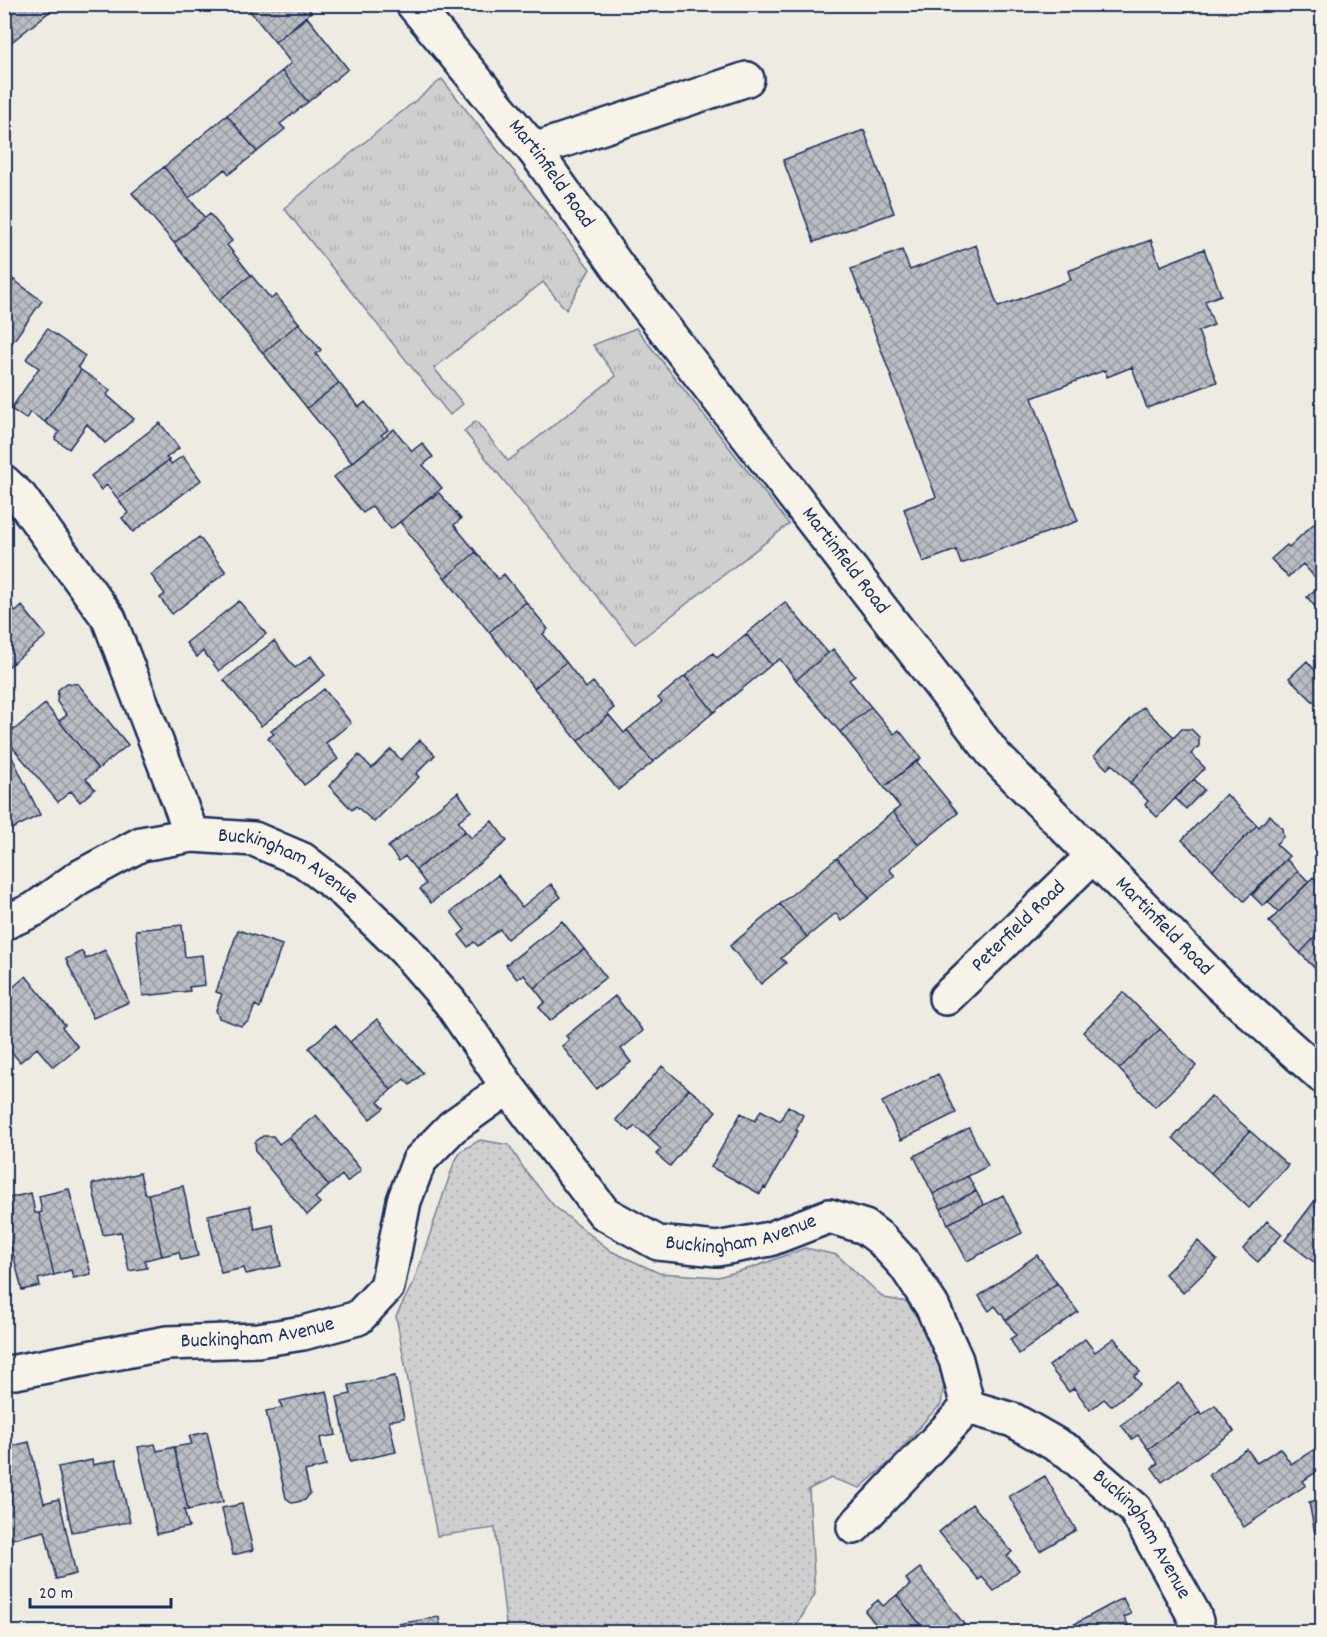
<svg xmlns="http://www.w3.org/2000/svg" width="1327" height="1637" font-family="Dekko,sans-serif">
<defs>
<pattern id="grass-tufts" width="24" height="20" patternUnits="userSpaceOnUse" patternTransform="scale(1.5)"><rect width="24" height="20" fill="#cfcfcf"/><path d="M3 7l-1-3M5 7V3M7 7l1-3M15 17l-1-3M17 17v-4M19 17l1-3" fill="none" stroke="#b1b2b4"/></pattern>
<pattern id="park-dots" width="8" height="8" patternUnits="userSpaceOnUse" patternTransform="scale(1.5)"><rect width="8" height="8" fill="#cfcfcf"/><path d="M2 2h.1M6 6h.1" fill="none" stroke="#b1b2b4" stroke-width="1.8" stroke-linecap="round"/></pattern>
<pattern id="building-cross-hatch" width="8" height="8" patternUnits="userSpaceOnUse" patternTransform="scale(1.5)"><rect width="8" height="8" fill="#babdc2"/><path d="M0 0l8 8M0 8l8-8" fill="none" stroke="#969aa1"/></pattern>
</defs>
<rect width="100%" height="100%" fill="#eeebe2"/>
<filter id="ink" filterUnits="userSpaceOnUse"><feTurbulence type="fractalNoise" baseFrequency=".0167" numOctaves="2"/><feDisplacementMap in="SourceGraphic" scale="12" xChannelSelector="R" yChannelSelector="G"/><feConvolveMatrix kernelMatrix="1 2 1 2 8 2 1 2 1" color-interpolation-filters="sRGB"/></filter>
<g filter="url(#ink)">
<path fill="url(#grass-tufts)" stroke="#757f96" stroke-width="1.5" d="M 442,79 L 590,269 L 566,310 L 543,282 L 434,368 L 463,404 L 450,415 L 284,208 Z
M 636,328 L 789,524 L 635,644 L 464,431 L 476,421 L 508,461 L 616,376 L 593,345 Z"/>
<path fill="url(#park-dots)" stroke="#757f96" stroke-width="1.5" d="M 480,1140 L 509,1145 L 524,1169 L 554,1206 L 611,1251 L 659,1273 L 718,1277 L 754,1267 L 805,1248 L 837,1255 L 884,1298 L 907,1302 L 922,1325 L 945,1377 L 941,1405 L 928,1417 L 892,1460 L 860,1488 L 831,1478 L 809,1489 L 815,1594 L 793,1632 L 507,1632 L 495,1528 L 437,1536 L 396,1316 L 414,1281 L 454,1163 L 461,1151 Z"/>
<path fill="url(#building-cross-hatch)" stroke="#1b2f5e" stroke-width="1.5" d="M 4,4 L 51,4 L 54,8 L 4,48 Z
M 244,4 L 305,4 L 311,12 L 275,42 Z
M 307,17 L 348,69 L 308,102 L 282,71 L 291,63 L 275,42 Z
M 282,71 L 308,102 L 280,124 L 285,129 L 257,152 L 227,115 Z
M 227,115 L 257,152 L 229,174 L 225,169 L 189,198 L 164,167 Z
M 864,130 L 894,213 L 814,242 L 783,160 Z
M 164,167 L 205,218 L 174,243 L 132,193 Z
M 210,214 L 232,241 L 227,245 L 251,275 L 219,300 L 174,243 Z
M 1151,240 L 1160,266 L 1204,249 L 1221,295 L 1205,301 L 1214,325 L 1198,331 L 1217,382 L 1147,408 L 1132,367 L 1107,377 L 1105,370 L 1032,398 L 1078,521 L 961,564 L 956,550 L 923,562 L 904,509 L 936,497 L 851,269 L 902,250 L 910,270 L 976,245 L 998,307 L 1071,280 L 1068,271 Z
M 4,273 L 14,280 L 4,293 Z
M 251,275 L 271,299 L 276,295 L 299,323 L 263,353 L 219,300 Z
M 14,280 L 42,301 L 4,354 L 4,293 Z
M 299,323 L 321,350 L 316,354 L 339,383 L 307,408 L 263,353 Z
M 47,329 L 85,356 L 78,367 L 81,370 L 45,422 L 30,412 L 26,419 L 11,409 L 39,368 L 26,359 Z
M 81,370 L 110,390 L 107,395 L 134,419 L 105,443 L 87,424 L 69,449 L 55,439 L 59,432 L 45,422 Z
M 339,383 L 359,407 L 365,402 L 388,430 L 381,435 L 384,437 L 352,463 L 307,408 Z
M 160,423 L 179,448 L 166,458 L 169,460 L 118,499 L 107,485 L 101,490 L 91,476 Z
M 394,429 L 412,451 L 422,443 L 433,457 L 423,465 L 442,488 L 391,529 L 372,506 L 363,513 L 334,477 Z
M 183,456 L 201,480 L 133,532 L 122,518 L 128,513 L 118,499 L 169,460 L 171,464 Z
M 439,493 L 461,519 L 454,525 L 476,552 L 445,578 L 400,522 L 431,496 L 432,498 Z
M 1322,516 L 1322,615 L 1307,597 L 1321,584 L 1303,564 L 1288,577 L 1271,559 L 1287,545 L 1289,547 Z
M 199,537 L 226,572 L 172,614 L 160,598 L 165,594 L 151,575 Z
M 476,552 L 498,579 L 504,574 L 526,602 L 489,632 L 445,578 Z
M 4,598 L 16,612 L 22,606 L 46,636 L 9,666 L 4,660 Z
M 239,601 L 266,634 L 219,671 L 203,651 L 197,657 L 186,643 Z
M 526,602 L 548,629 L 543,634 L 566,662 L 534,688 L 489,632 Z
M 785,602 L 828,653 L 796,680 L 780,659 L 771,665 L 746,634 Z
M 746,634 L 771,665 L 714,712 L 685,676 L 713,653 L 717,658 Z
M 274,641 L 295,668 L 311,656 L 325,675 L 261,726 L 224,680 Z
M 833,649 L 855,676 L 849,680 L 871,707 L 840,732 L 796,680 Z
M 1307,661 L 1319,675 L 1322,672 L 1322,710 L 1289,678 Z
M 566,662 L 586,688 L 593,682 L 614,708 L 608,713 L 609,715 L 578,741 L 534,688 Z
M 685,676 L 714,712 L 653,762 L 627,730 L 662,702 L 658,698 Z
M 67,683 L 78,684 L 128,745 L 98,769 L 59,721 L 67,715 L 57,702 L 58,690 Z
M 324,689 L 351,723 L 326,743 L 338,759 L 304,785 L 268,738 L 274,734 L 271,731 Z
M 45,704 L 98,769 L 86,779 L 95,789 L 80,802 L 71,791 L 58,802 L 4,737 L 4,730 L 10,725 L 14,730 Z
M 871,707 L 894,734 L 899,730 L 921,758 L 884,787 L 840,732 Z
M 1143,707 L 1174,737 L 1130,783 L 1112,764 L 1107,769 L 1094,756 Z
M 609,715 L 624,733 L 627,730 L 653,762 L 618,790 L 578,741 Z
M 1182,729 L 1191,729 L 1199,737 L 1199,746 L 1191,754 L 1205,768 L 1157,817 L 1145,805 L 1148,801 L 1130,783 Z
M 420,740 L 435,755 L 416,774 L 419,777 L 374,822 L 356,806 L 352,810 L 329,786 L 359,755 L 372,768 L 391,749 L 401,760 Z
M 12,757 L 40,815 L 4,833 L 4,761 Z
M 916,761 L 958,813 L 919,845 L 893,812 L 900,807 L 884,787 Z
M 1194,779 L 1204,790 L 1186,809 L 1175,798 Z
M 458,792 L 471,811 L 458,821 L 465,831 L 416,870 L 405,856 L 399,861 L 388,847 Z
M 1226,794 L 1257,825 L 1213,870 L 1182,840 Z
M 893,812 L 919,845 L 889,869 L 895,876 L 869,898 L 837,858 Z
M 1270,815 L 1282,828 L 1283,837 L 1276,844 L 1289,856 L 1244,901 L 1213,870 L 1257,825 L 1259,827 Z
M 492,821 L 507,841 L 431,903 L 420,889 L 426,884 L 416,870 L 465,831 L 471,838 Z
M 837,858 L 869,898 L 841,921 L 836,913 L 807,937 L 780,904 Z
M 1286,859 L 1298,871 L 1263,906 L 1252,895 Z
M 1298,871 L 1309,882 L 1279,912 L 1268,902 Z
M 498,875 L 522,907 L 551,884 L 561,897 L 507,939 L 500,929 L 478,946 L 474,942 L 468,947 L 459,935 L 465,930 L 451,912 Z
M 1313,877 L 1322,886 L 1322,930 L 1300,953 L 1269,922 Z
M 780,904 L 807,937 L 781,958 L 786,963 L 761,984 L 730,946 Z
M 562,921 L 584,949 L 534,988 L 524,975 L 517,979 L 506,965 Z
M 182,925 L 185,957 L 202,955 L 205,985 L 189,987 L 190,991 L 143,996 L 136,930 Z
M 238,930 L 282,945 L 260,1008 L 255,1005 L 249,1021 L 241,1026 L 219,1018 L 216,1010 L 222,994 L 216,992 Z
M 1322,930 L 1322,976 L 1300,953 Z
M 584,949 L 606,977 L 550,1021 L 539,1007 L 545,1002 L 534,988 Z
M 105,950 L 129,1002 L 93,1018 L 66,959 L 82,951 L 86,959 Z
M 26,976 L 65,1025 L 62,1027 L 78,1047 L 53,1067 L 37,1048 L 20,1062 L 4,1043 L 4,986 L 8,983 L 12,988 Z
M 1123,992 L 1160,1029 L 1119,1069 L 1083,1032 Z
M 615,996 L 643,1031 L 621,1049 L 631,1062 L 596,1089 L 562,1046 L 569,1040 L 566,1036 Z
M 377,1019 L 423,1073 L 410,1085 L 404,1079 L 391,1090 L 350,1042 Z
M 335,1025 L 391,1090 L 378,1102 L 384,1108 L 370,1119 L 309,1048 Z
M 1160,1029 L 1196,1066 L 1155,1107 L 1119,1069 Z
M 662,1066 L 689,1089 L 648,1137 L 635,1126 L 630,1131 L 616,1120 Z
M 938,1074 L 956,1113 L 901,1140 L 882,1102 Z
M 689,1089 L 716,1111 L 670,1166 L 656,1154 L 661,1149 L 648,1137 Z
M 1211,1096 L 1250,1131 L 1211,1173 L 1173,1138 Z
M 788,1106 L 803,1115 L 796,1130 L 798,1131 L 766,1188 L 764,1187 L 760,1194 L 711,1167 L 741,1113 L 755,1121 L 761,1110 L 780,1121 Z
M 316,1115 L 361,1170 L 347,1182 L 342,1175 L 329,1186 L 289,1137 Z
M 969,1128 L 988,1166 L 933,1194 L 914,1156 Z
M 1250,1131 L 1288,1165 L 1249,1208 L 1211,1173 Z
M 263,1136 L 273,1136 L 279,1144 L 289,1137 L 329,1186 L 315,1198 L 320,1203 L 307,1215 L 256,1152 L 255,1142 Z
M 140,1173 L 145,1194 L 148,1194 L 162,1256 L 145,1260 L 147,1268 L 129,1271 L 121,1232 L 103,1235 L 92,1184 Z
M 968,1176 L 976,1191 L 941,1209 L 933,1194 Z
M 183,1186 L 198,1256 L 181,1260 L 179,1252 L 162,1256 L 148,1194 Z
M 69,1189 L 91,1274 L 73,1278 L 71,1270 L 54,1275 L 39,1213 L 42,1212 L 39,1196 Z
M 976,1191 L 984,1205 L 948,1224 L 941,1209 Z
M 31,1193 L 35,1213 L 39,1213 L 54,1275 L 38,1279 L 40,1286 L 22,1290 L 5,1221 L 8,1220 L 4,1199 Z
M 1320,1194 L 1322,1196 L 1322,1268 L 1285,1240 Z
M 1003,1195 L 1022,1233 L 967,1261 L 948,1224 Z
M 250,1206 L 255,1229 L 273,1225 L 281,1266 L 246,1274 L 244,1268 L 221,1273 L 208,1215 Z
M 1267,1221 L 1282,1234 L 1258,1262 L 1243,1249 Z
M 1198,1241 L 1217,1260 L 1183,1293 L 1165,1274 Z
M 1037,1255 L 1057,1283 L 1006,1320 L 995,1306 L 989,1311 L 979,1296 Z
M 1057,1283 L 1078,1312 L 1019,1354 L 1010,1339 L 1016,1335 L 1006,1320 Z
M 1114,1338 L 1140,1372 L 1134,1376 L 1140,1384 L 1111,1406 L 1104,1399 L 1090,1410 L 1074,1388 L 1069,1392 L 1049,1366 L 1085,1339 L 1095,1352 Z
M 395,1376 L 404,1418 L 389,1421 L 396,1452 L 350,1462 L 337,1397 L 351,1394 L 349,1385 Z
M 1179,1383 L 1200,1412 L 1148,1449 L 1138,1435 L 1132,1439 L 1121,1425 Z
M 327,1391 L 336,1435 L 320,1438 L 326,1466 L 305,1471 L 310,1493 L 305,1500 L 293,1503 L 286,1498 L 266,1411 L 282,1408 L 280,1401 Z
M 1215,1405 L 1234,1431 L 1162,1482 L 1152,1468 L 1158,1463 L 1148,1449 L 1200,1412 L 1202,1415 Z
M 207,1432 L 223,1502 L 188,1510 L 174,1447 L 192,1444 L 189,1436 Z
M 29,1442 L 44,1503 L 59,1499 L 76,1574 L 56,1579 L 45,1531 L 4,1541 L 4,1448 Z
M 155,1444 L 157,1451 L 174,1447 L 188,1510 L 184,1510 L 189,1527 L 157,1534 L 138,1447 Z
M 1280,1448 L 1291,1464 L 1315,1449 L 1322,1461 L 1322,1468 L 1303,1481 L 1306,1485 L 1244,1527 L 1209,1475 L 1247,1449 L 1257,1463 Z
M 92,1460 L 93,1465 L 116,1460 L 130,1522 L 72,1532 L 58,1467 Z
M 1045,1476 L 1076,1530 L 1040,1551 L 1009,1496 Z
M 1322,1499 L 1322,1543 L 1322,1538 L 1316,1539 L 1309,1502 Z
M 242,1504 L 253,1550 L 233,1555 L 222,1508 Z
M 972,1504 L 1012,1552 L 1007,1556 L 1019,1570 L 994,1591 L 982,1577 L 979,1580 L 939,1532 Z
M 920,1568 L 964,1624 L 953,1632 L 926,1632 L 897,1595 L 910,1585 L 906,1579 Z
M 1322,1572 L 1322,1632 L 1316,1596 L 1322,1595 L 1318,1573 Z
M 897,1595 L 926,1632 L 882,1632 L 865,1611 L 878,1600 L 883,1606 Z
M 1123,1598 L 1131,1614 L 1124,1617 L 1132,1632 L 1060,1632 Z
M 439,1617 L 441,1632 L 404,1632 L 403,1623 Z
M 403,1623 L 404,1632 L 369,1632 L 368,1629 Z"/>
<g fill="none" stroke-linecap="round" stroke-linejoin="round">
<defs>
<g id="minor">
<path id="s1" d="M 413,4 L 534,150 L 633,288 L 995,756 L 1219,984 L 1322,1076"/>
<path d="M 534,150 L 747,79"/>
<path d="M 4,482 L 20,497 L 109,619 L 192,835"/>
<path id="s2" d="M 4,923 L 35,909 L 78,878 L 141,844 L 192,835 L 254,839 L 303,860 L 345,892 L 404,949 L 450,1002 L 508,1087 L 604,1213 L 658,1243 L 717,1249 L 770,1239 L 829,1216 L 865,1227 L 881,1239 L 905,1265 L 932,1306 L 956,1360 L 968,1407 L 1013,1420 L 1069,1452 L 1135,1509 L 1194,1615 L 1199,1632"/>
<path id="s3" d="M 946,998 L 1093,856"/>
<path id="s4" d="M 15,1372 L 167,1343 L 258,1340 L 303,1333 L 358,1318 L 387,1287 L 404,1201 L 419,1161 L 452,1127 L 508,1087"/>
<path d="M 854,1527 L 968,1407"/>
</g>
</defs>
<use href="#minor" stroke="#1b2f5e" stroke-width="38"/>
<use href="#minor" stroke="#f7f3e8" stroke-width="33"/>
</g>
</g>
<g text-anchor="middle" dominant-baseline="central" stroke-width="4.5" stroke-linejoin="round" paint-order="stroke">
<g font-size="21" fill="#1b2f5e" stroke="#f7f3e8">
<text stroke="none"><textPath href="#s1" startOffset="219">Martinfield Road</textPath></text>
<text stroke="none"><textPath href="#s1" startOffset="705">Martinfield Road</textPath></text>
<text stroke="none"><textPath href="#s2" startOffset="314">Buckingham Avenue</textPath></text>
<text stroke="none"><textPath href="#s3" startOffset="102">Peterfield Road</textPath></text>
<text stroke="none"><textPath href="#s1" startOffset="1191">Martinfield Road</textPath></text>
<text stroke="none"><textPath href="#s2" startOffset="939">Buckingham Avenue</textPath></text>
<text stroke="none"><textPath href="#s4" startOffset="246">Buckingham Avenue</textPath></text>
<text stroke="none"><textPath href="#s2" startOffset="1503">Buckingham Avenue</textPath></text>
</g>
</g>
<rect width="1327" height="1637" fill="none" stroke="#f7f3e8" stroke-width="24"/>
<rect x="12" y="12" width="1303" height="1613" fill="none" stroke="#1b2f5e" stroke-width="2" filter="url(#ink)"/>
<path d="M30 1598v9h141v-9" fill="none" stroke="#1b2f5e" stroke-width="3"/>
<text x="39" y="1598" font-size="18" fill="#1b2f5e" stroke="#f7f3e8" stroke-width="4.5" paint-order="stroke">20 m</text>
</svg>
